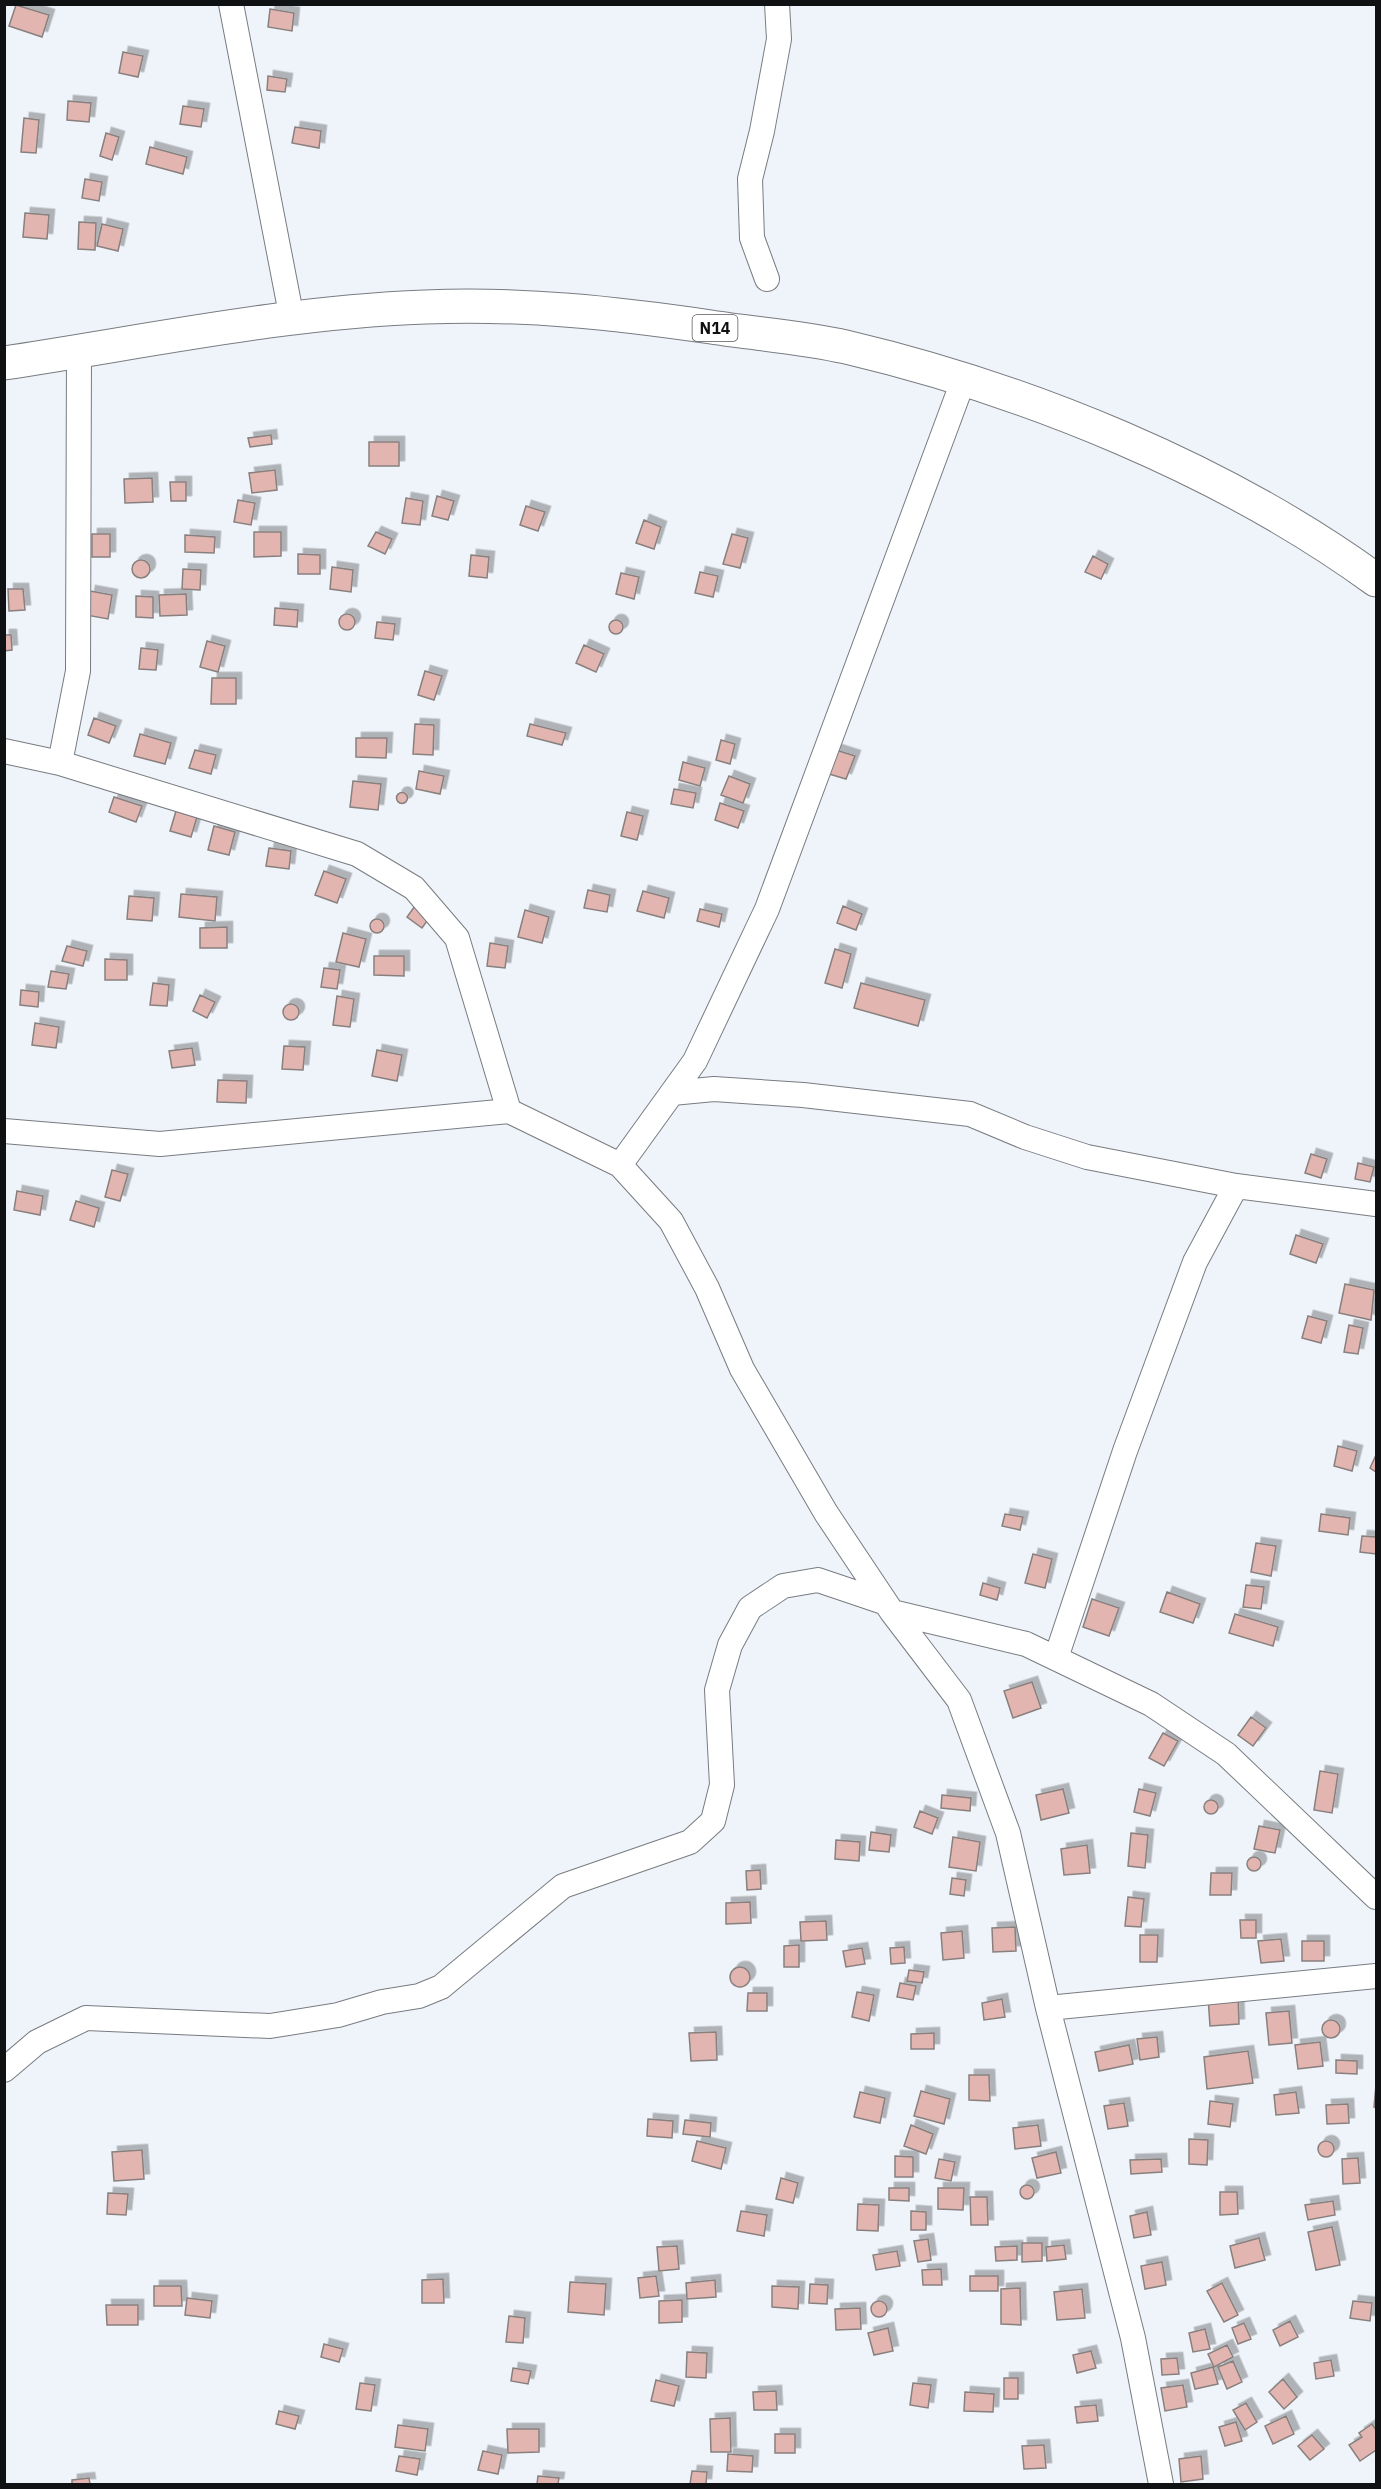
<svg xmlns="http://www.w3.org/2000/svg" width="1381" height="2489" font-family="'IBM Plex Sans',sans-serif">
<defs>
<filter id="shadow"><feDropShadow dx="5.5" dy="-5.5" stdDeviation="0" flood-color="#0004"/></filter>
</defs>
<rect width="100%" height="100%" fill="#eff4fa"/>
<path fill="#e3b5b0" stroke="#88807f" stroke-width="1.5" filter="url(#shadow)" d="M 16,5 L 49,15 L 42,37 L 9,26 Z
M 270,9 L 294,13 L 292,31 L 268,27 Z
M 123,52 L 143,56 L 138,77 L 119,73 Z
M 268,76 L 287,79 L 285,92 L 267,90 Z
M 68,101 L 91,103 L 89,122 L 67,120 Z
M 183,106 L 204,109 L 201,127 L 180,124 Z
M 24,118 L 39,120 L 36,153 L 21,152 Z
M 295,127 L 321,131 L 319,148 L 292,143 Z
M 106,133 L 119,137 L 112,160 L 100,156 Z
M 150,147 L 187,157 L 183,174 L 146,164 Z
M 85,179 L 102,182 L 99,201 L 82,198 Z
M 25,213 L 49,215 L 47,239 L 23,237 Z
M 79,222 L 96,223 L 95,250 L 78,249 Z
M 102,224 L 123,229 L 118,251 L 97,246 Z
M 271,435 L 272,444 L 250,447 L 248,438 Z
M 369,442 L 399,442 L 399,466 L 369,466 Z
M 275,470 L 277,490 L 252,493 L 249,473 Z
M 152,478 L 153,502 L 125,503 L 124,479 Z
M 170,482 L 186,482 L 186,501 L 171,501 Z
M 437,496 L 454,501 L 448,520 L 432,516 Z
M 406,498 L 423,501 L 420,525 L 402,523 Z
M 238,500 L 255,503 L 251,525 L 234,522 Z
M 526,506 L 545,512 L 538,531 L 520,525 Z
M 644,520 L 661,527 L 654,549 L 636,543 Z
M 254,532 L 281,532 L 281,556 L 254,557 Z
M 376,532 L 392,539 L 385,554 L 368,546 Z
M 92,534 L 110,534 L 110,557 L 92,557 Z
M 732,534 L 748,538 L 740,568 L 723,564 Z
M 185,535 L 215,537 L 214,553 L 185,552 Z
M 298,554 L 320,555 L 320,574 L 298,574 Z
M 471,555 L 489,557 L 487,578 L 469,576 Z
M 1093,556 L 1108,564 L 1101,579 L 1085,572 Z
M132 569a9 9 0 1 1 18 0a9 9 0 1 1-18 0Z
M 332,567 L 353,570 L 351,592 L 330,589 Z
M 183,569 L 201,570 L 200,590 L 182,589 Z
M 700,572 L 718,576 L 713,597 L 695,593 Z
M 621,573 L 639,577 L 634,599 L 616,594 Z
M 8,589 L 23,589 L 25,610 L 9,611 Z
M 90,591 L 112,595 L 108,619 L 86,615 Z
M 186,594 L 187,615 L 160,616 L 159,595 Z
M 136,596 L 153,597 L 153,618 L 136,617 Z
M 275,608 L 298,610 L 297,627 L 274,625 Z
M339 622a8 8 0 1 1 16 0a8 8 0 1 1-16 0Z
M609 627a7 7 0 1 1 14 0a7 7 0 1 1-14 0Z
M 377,622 L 395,624 L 393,640 L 375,638 Z
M 4,635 L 11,635 L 12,650 L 4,651 Z
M 207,641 L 225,646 L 218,672 L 200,667 Z
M 584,645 L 604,654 L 596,672 L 576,663 Z
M 141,648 L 158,650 L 156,670 L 139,669 Z
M 425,671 L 442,676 L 434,700 L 418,695 Z
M 212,678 L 236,678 L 236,704 L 211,704 Z
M 94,718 L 116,726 L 109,743 L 88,735 Z
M 415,724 L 434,725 L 433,755 L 413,754 Z
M 530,724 L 566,733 L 562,745 L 527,736 Z
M 140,734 L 171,743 L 165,764 L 134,756 Z
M 356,738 L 387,738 L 386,758 L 356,757 Z
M 721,740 L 735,744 L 730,764 L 716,760 Z
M 195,750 L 216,755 L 211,774 L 189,768 Z
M 836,750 L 855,756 L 846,779 L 829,774 Z
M 683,762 L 705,768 L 700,786 L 679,780 Z
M 419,771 L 444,776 L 440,794 L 416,789 Z
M 729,776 L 750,784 L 743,803 L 721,795 Z
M 353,781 L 381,784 L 378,810 L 350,807 Z
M 674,789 L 696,793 L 693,808 L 671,804 Z
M396.5 798a5.5 5.5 0 1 1 11 0a5.5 5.5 0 1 1-11 0Z
M 114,797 L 142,806 L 136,822 L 109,812 Z
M 720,803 L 744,811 L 738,828 L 715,820 Z
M 176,811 L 197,817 L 191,837 L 170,831 Z
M 627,812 L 643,816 L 637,840 L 621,836 Z
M 214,826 L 235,832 L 229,855 L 208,850 Z
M 269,848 L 291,851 L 289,869 L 266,866 Z
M 324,871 L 346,879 L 337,903 L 315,895 Z
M 588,890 L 610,895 L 607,912 L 584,908 Z
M 643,891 L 669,898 L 664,918 L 637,911 Z
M 181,894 L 217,897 L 215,921 L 179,917 Z
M 129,896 L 154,898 L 152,921 L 127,919 Z
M 417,903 L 432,914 L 422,928 L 407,917 Z
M 843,906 L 862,914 L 856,930 L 837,923 Z
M 700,909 L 722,914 L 719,927 L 697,921 Z
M 525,910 L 549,917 L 542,943 L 518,937 Z
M370 926a7 7 0 1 1 14 0a7 7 0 1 1-14 0Z
M 227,927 L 227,948 L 200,948 L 200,928 Z
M 343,933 L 366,939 L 359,967 L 336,962 Z
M 490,943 L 508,946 L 505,968 L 487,966 Z
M 67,946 L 87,951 L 83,966 L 62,961 Z
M 835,949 L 851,954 L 842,988 L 825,983 Z
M 374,956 L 404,956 L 404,976 L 374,975 Z
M 105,959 L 127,960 L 127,980 L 105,980 Z
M 324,968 L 340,970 L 337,989 L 321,987 Z
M 51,971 L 69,974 L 66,989 L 48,987 Z
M 153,983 L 169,985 L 167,1006 L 150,1005 Z
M 861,983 L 925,1000 L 918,1026 L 854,1008 Z
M 21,990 L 39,992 L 38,1007 L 20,1005 Z
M 200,995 L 215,1002 L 207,1018 L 193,1011 Z
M 337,996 L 354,999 L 350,1027 L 333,1025 Z
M283 1012a8 8 0 1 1 16 0a8 8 0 1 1-16 0Z
M 35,1023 L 59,1027 L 56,1048 L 32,1045 Z
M 284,1046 L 305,1047 L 303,1070 L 282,1069 Z
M 192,1048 L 195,1065 L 172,1068 L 169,1051 Z
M 377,1050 L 402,1055 L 397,1081 L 372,1076 Z
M 218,1080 L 247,1081 L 246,1103 L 217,1102 Z
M 1311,1154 L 1327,1159 L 1321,1178 L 1305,1173 Z
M 1358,1163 L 1374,1167 L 1370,1182 L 1355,1179 Z
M 112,1170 L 128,1174 L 120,1201 L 105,1197 Z
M 17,1191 L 43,1196 L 40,1215 L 14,1210 Z
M 76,1201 L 99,1208 L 94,1227 L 70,1220 Z
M 1296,1235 L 1323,1244 L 1316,1263 L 1290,1254 Z
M 1345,1284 L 1374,1290 L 1371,1320 L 1339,1313 Z
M 1308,1316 L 1327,1321 L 1321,1343 L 1302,1338 Z
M 1349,1325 L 1363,1328 L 1358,1354 L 1344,1352 Z
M 1338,1446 L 1357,1451 L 1352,1471 L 1334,1466 Z
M 1376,1455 L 1376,1472 L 1370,1468 Z
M 1005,1514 L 1023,1517 L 1020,1530 L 1002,1526 Z
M 1321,1514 L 1350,1518 L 1348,1535 L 1319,1531 Z
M 1362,1536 L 1376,1537 L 1376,1554 L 1360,1552 Z
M 1256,1543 L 1276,1546 L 1271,1576 L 1251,1572 Z
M 1033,1554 L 1052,1559 L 1045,1588 L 1025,1583 Z
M 983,1583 L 1000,1588 L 997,1600 L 980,1595 Z
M 1246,1585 L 1264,1587 L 1261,1609 L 1243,1607 Z
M 1167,1592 L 1200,1604 L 1193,1623 L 1160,1612 Z
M 1092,1599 L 1119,1608 L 1109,1636 L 1083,1627 Z
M 1235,1614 L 1278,1627 L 1273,1646 L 1229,1633 Z
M 1032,1682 L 1041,1708 L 1013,1718 L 1004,1691 Z
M 1251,1717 L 1266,1728 L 1253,1746 L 1238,1735 Z
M 1163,1733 L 1178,1741 L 1164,1766 L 1149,1758 Z
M 1320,1771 L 1338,1774 L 1332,1813 L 1314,1810 Z
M 1063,1789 L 1069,1813 L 1041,1820 L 1036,1795 Z
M 1139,1789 L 1156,1793 L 1150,1816 L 1134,1812 Z
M 942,1795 L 971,1798 L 970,1811 L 941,1808 Z
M1204 1807a7 7 0 1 1 14 0a7 7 0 1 1-14 0Z
M 920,1811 L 938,1818 L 932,1834 L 914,1827 Z
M 1259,1826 L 1280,1830 L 1275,1853 L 1254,1849 Z
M 871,1832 L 891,1835 L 889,1852 L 869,1850 Z
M 1131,1833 L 1148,1835 L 1145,1868 L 1128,1866 Z
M 953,1837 L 980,1842 L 976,1871 L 949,1867 Z
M 836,1840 L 860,1842 L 859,1861 L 835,1859 Z
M 1087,1845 L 1090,1873 L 1064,1875 L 1061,1849 Z
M1247 1864a7 7 0 1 1 14 0a7 7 0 1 1-14 0Z
M 760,1870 L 761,1889 L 747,1890 L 746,1871 Z
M 1211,1873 L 1232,1873 L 1231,1895 L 1210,1895 Z
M 952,1878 L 966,1880 L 964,1896 L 950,1894 Z
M 1128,1897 L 1144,1899 L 1141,1927 L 1125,1926 Z
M 750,1902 L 751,1923 L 726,1924 L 726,1903 Z
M 1240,1920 L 1256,1920 L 1256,1938 L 1241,1938 Z
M 826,1921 L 827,1940 L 801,1941 L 800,1922 Z
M 1015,1927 L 1016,1951 L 993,1952 L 992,1928 Z
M 962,1931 L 964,1958 L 943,1960 L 941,1933 Z
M 1140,1935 L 1158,1935 L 1157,1962 L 1140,1962 Z
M 1281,1939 L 1284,1961 L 1261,1963 L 1258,1941 Z
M 1302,1941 L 1324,1941 L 1324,1961 L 1302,1961 Z
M 799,1945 L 799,1967 L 784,1967 L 784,1946 Z
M 904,1947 L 905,1963 L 891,1964 L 890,1948 Z
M 862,1948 L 865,1964 L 846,1967 L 843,1951 Z
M730 1977a10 10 0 1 1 20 0a10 10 0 1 1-20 0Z
M 909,1970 L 924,1972 L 922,1983 L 907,1981 Z
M 900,1983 L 916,1986 L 913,2000 L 897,1997 Z
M 857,1992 L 874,1995 L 869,2021 L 852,2017 Z
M 748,1993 L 767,1993 L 767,2011 L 747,2011 Z
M 1238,1995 L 1239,2024 L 1210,2026 L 1208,1997 Z
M 1002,1999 L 1005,2017 L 984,2020 L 982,2003 Z
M 1289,2011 L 1292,2043 L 1269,2045 L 1266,2013 Z
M1322 2029a9 9 0 1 1 18 0a9 9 0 1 1-18 0Z
M 716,2032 L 717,2060 L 691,2061 L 689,2033 Z
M 934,2033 L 934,2049 L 911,2049 L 911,2034 Z
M 1157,2037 L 1159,2057 L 1140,2060 L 1137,2039 Z
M 1320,2042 L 1323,2066 L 1298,2069 L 1295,2045 Z
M 1129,2045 L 1133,2064 L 1099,2071 L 1095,2052 Z
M 1248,2051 L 1253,2083 L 1207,2089 L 1204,2057 Z
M 1336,2060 L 1357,2061 L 1357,2074 L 1336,2073 Z
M 969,2075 L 989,2075 L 990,2101 L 969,2100 Z
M 1376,2085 L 1376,2108 L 1374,2107 Z
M 921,2091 L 950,2099 L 944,2124 L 914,2116 Z
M 860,2092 L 885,2098 L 880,2123 L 854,2117 Z
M 1296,2092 L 1299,2113 L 1276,2115 L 1274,2095 Z
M 1210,2101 L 1233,2104 L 1230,2127 L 1208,2124 Z
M 1124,2103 L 1128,2126 L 1108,2129 L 1104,2106 Z
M 1348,2104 L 1349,2123 L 1327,2124 L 1326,2105 Z
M 648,2119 L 673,2121 L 672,2138 L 647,2136 Z
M 685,2120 L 711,2123 L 710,2137 L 683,2134 Z
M 911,2125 L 933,2134 L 926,2154 L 904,2146 Z
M 1038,2125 L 1041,2146 L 1015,2149 L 1013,2128 Z
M 1189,2139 L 1208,2140 L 1207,2165 L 1189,2164 Z
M1318 2149a8 8 0 1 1 16 0a8 8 0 1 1-16 0Z
M 697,2141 L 726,2148 L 721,2169 L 692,2161 Z
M 142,2150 L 144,2179 L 114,2181 L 112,2152 Z
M 1056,2152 L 1061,2173 L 1037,2178 L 1032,2158 Z
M 895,2156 L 913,2157 L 913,2177 L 895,2177 Z
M 1358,2158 L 1360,2183 L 1343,2184 L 1342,2159 Z
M 939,2159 L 955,2162 L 951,2181 L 935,2178 Z
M 1161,2159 L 1162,2172 L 1131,2174 L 1130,2160 Z
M 781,2178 L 798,2183 L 793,2203 L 776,2199 Z
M1020 2192a7 7 0 1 1 14 0a7 7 0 1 1-14 0Z
M 889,2188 L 909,2188 L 909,2201 L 889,2200 Z
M 938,2188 L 964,2188 L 963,2210 L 938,2209 Z
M 1220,2192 L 1237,2192 L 1238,2214 L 1220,2215 Z
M 108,2193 L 128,2194 L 126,2215 L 107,2214 Z
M 970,2197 L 987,2197 L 988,2225 L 971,2225 Z
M 1333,2201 L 1335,2215 L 1308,2220 L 1305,2205 Z
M 858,2204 L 879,2205 L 878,2231 L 857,2230 Z
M 741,2211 L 767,2215 L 764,2236 L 737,2231 Z
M 911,2211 L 926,2212 L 926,2230 L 911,2230 Z
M 1147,2212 L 1151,2235 L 1134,2238 L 1130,2216 Z
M 1332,2227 L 1340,2265 L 1316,2270 L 1308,2232 Z
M 1259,2238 L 1265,2260 L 1235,2268 L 1230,2246 Z
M 928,2239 L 931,2260 L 918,2262 L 914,2241 Z
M 1022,2243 L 1042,2243 L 1042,2261 L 1022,2262 Z
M 1064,2245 L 1066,2259 L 1047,2261 L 1046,2247 Z
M 677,2246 L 679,2269 L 659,2271 L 657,2247 Z
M 1017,2246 L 1017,2260 L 996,2261 L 995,2247 Z
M 897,2251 L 900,2266 L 876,2270 L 873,2255 Z
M 1162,2262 L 1166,2285 L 1145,2289 L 1141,2266 Z
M 941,2269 L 942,2285 L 923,2285 L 922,2270 Z
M 656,2276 L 659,2296 L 640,2298 L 638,2278 Z
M 970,2276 L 998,2276 L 998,2291 L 970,2291 Z
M 443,2279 L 444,2303 L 422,2303 L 422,2280 Z
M 715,2280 L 716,2297 L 687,2299 L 686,2283 Z
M 570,2282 L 606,2284 L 604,2315 L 568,2312 Z
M 1222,2283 L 1238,2315 L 1224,2322 L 1207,2291 Z
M 810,2284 L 828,2285 L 827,2304 L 809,2303 Z
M 154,2286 L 181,2286 L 182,2306 L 154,2306 Z
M 772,2286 L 799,2287 L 798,2309 L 772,2307 Z
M 1020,2288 L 1021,2325 L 1001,2324 L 1001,2289 Z
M 1082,2289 L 1085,2318 L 1057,2320 L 1054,2292 Z
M 187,2298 L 212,2301 L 210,2318 L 185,2315 Z
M 682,2300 L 682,2322 L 659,2323 L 659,2301 Z
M 1353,2301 L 1372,2303 L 1370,2321 L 1350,2318 Z
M871 2309a8 8 0 1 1 16 0a8 8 0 1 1-16 0Z
M 106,2305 L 138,2305 L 138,2325 L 107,2325 Z
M 860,2308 L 861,2329 L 836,2330 L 835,2309 Z
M 509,2316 L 525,2318 L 523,2343 L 506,2342 Z
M 1290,2321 L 1298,2337 L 1280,2346 L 1273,2330 Z
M 1244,2323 L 1251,2339 L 1238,2344 L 1232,2328 Z
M 888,2328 L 893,2351 L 874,2355 L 868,2333 Z
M 1205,2329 L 1210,2349 L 1193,2352 L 1189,2333 Z
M 324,2344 L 343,2349 L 339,2362 L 321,2357 Z
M 1227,2345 L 1233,2357 L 1214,2367 L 1208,2354 Z
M 1091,2351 L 1096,2368 L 1077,2373 L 1073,2355 Z
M 687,2352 L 707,2353 L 706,2378 L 686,2377 Z
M 1177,2358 L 1179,2374 L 1162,2375 L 1161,2359 Z
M 1331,2360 L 1334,2376 L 1316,2379 L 1314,2363 Z
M 1233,2361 L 1242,2382 L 1227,2389 L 1218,2367 Z
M 1213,2367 L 1218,2384 L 1195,2389 L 1191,2373 Z
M 513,2368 L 531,2371 L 528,2384 L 511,2381 Z
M 1004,2378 L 1018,2378 L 1018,2399 L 1004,2399 Z
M 1283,2379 L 1297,2397 L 1284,2409 L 1269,2392 Z
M 656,2380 L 679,2386 L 674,2406 L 651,2401 Z
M 360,2383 L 375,2385 L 371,2411 L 356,2409 Z
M 913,2383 L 931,2385 L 928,2408 L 910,2405 Z
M 1183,2385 L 1187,2407 L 1165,2411 L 1161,2388 Z
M 776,2391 L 777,2410 L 754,2410 L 753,2392 Z
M 965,2392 L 994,2394 L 993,2412 L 964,2411 Z
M 1246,2403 L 1257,2422 L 1245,2430 L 1233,2410 Z
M 1096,2405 L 1098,2421 L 1077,2423 L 1075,2407 Z
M 279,2411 L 299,2416 L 295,2429 L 276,2424 Z
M 1286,2416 L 1294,2434 L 1273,2444 L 1265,2426 Z
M 730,2418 L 731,2452 L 711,2452 L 710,2419 Z
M 1236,2422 L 1242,2441 L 1225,2446 L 1219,2427 Z
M 1372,2424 L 1376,2430 L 1376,2450 L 1360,2461 L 1349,2445 L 1362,2437 L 1359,2433 Z
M 398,2425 L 428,2429 L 425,2451 L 395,2447 Z
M 507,2429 L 539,2429 L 539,2452 L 508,2453 Z
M 775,2434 L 795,2434 L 795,2453 L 775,2453 Z
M 1312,2435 L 1324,2449 L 1310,2460 L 1298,2446 Z
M 1044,2445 L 1046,2468 L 1024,2469 L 1022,2446 Z
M 483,2451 L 502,2455 L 498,2474 L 478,2470 Z
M 728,2454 L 753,2456 L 752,2472 L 727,2471 Z
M 399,2456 L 420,2459 L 417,2475 L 396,2471 Z
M 1201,2456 L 1203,2479 L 1181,2482 L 1179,2459 Z
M 692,2471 L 707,2472 L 706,2484 L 690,2484 Z
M 538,2476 L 559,2478 L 558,2484 L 537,2484 Z
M 89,2478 L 90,2484 L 72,2484 L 72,2480 Z"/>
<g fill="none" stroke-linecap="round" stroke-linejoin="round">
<defs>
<path id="minor" d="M 231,4 L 292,319
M 767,279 L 752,238 L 750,179 L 762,131 L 779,39 L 777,4
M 4,751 L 60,763 L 357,854 L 414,888 L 457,938 L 509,1111
M 60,763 L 78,671 L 79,352
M 672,1093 L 714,1089 L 803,1095 L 970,1114 L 1025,1137 L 1087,1157 L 1236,1186 L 1376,1204
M 4,1131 L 160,1144 L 509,1111 L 620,1165 L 671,1221 L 707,1288 L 742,1369 L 826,1513 L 892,1612 L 959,1700 L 1008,1833 L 1048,2008 L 1133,2338 L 1161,2484
M 620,1165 L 695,1061 L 767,909 L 963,381
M 892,1612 L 1026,1644 L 1151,1704 L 1226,1754 L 1376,1897
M 1056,1658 L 1125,1451 L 1195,1262 L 1236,1186
M 1048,2008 L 1376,1976
M 4,2070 L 37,2042 L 86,2018 L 270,2026 L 338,2015 L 382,2002 L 419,1996 L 441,1987 L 563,1886 L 690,1842 L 713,1821 L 722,1785 L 717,1690 L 730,1645 L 750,1608 L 783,1586 L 818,1580 L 886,1603"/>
<path id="primary" d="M 4,363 C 144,342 284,312 425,307 C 522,303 615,313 711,327 C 756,334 802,337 846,347 C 1028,390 1225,470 1376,580"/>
</defs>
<use href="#minor" stroke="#787c81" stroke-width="26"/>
<use href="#primary" stroke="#787c81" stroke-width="35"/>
<use href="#minor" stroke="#fff" stroke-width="24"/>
<use href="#primary" stroke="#fff" stroke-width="33"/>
</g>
<g text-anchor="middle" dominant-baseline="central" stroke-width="4.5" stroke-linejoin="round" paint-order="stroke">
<rect fill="#fff" stroke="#57585a" stroke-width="1.5" x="692.5" y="315" width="45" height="26" rx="4.5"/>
<g font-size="16" font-weight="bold" fill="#0f1113">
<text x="715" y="328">N14</text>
</g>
</g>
<rect width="1381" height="2489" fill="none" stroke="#0f1113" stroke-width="12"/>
</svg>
